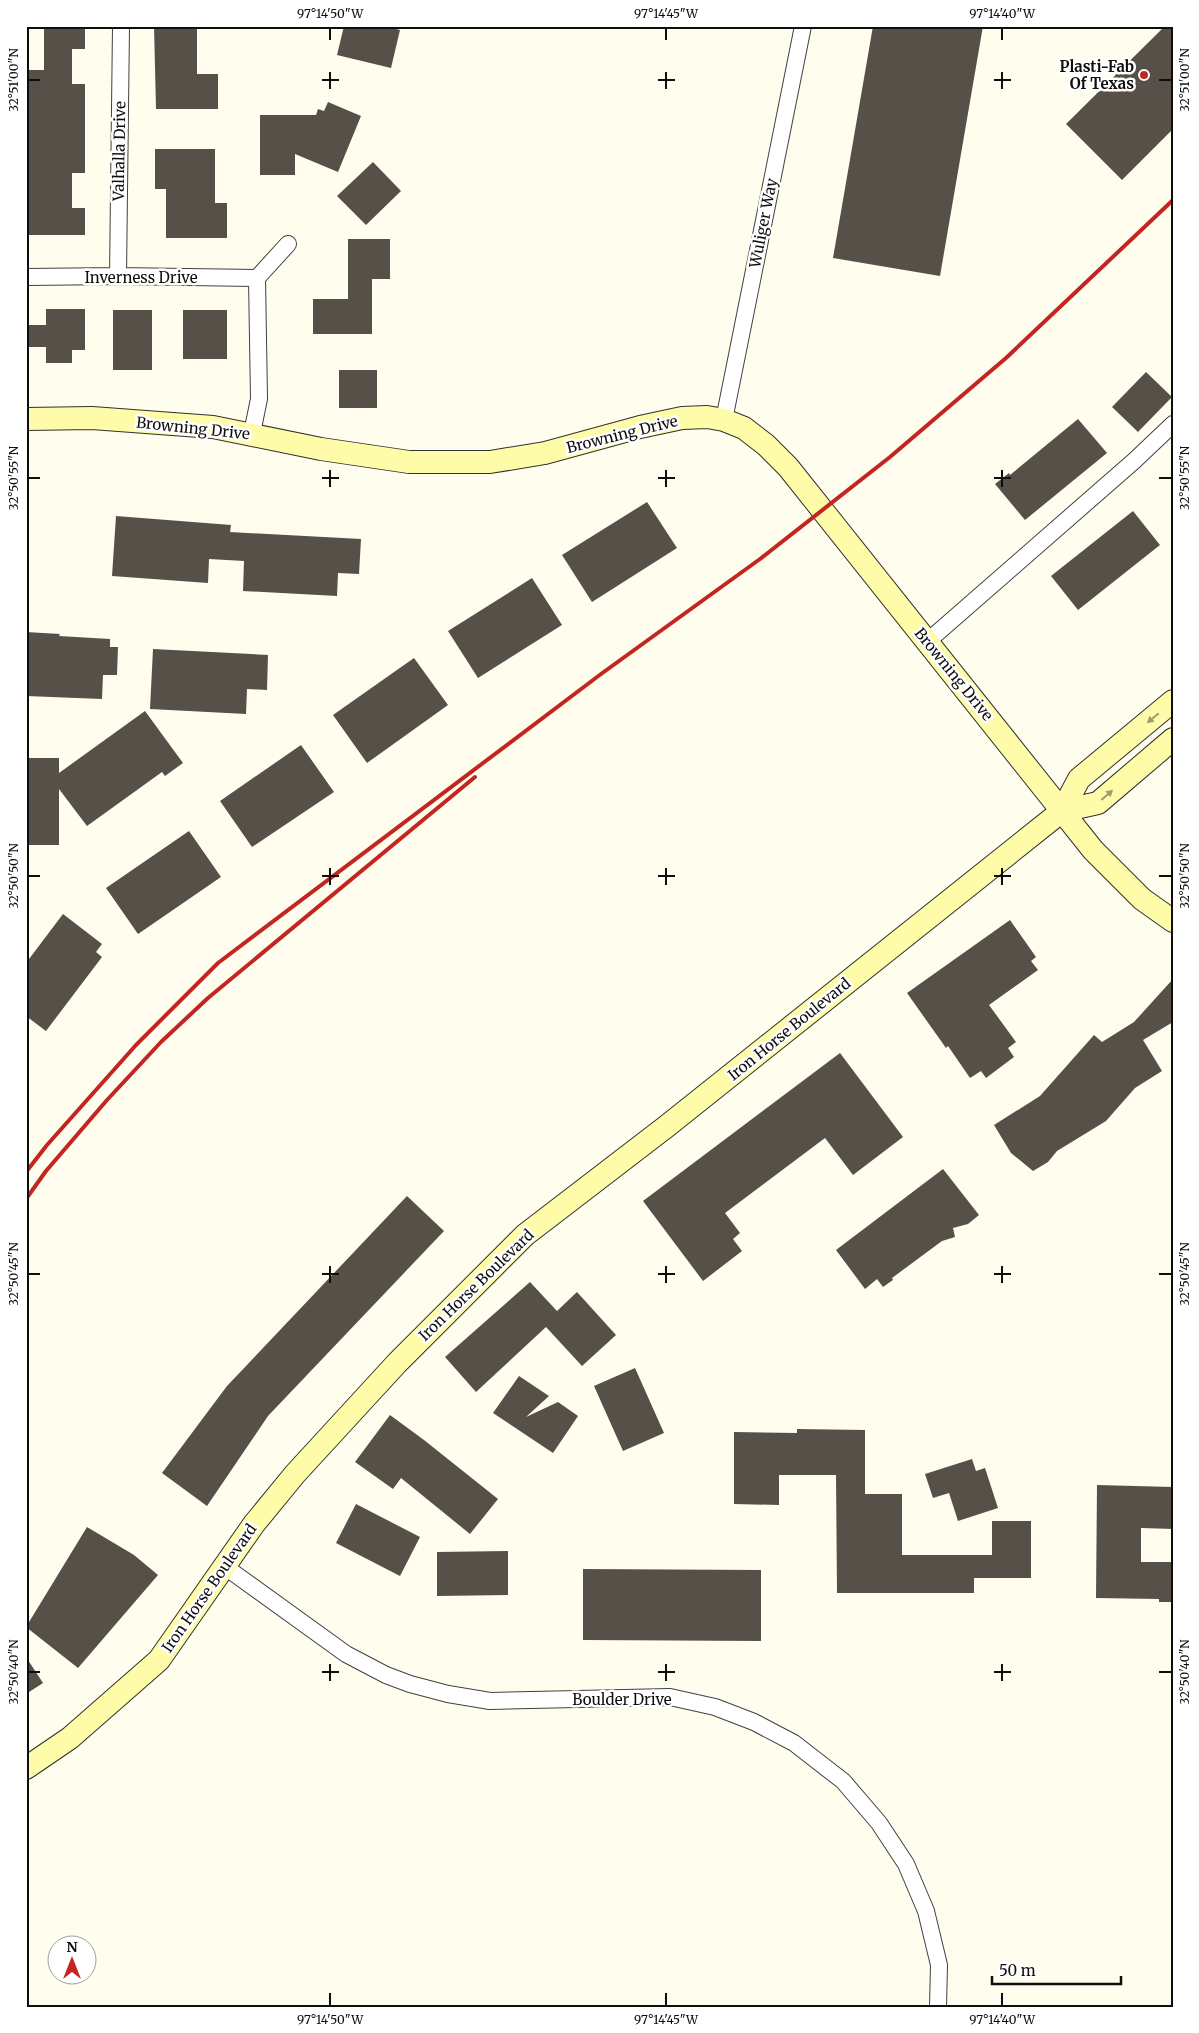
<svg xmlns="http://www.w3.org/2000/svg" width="1199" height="2033" font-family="Merriweather,serif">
<rect width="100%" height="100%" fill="#fffdee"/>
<path fill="#575049" d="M 44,26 L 85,26 L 85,49 L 72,49 L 72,84 L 85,84 L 85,173 L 72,173 L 72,208 L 85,208 L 85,235 L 28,235 L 28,173 L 26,173 L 28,70 L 44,70 Z
M 154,26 L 197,26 L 197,74 L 218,74 L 218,109 L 156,109 Z
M 344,26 L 385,26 L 400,30 L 391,68 L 337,55 Z
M 873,26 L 983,26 L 940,276 L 833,258 Z
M 1165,26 L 1173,26 L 1173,129 L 1122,180 L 1066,124 Z
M 328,102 L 361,116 L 338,172 L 295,154 L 295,175 L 260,175 L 260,115 L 316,115 L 318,109 L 324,111 Z
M 155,149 L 215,149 L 215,203 L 227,203 L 227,238 L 166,238 L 166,189 L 155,189 Z
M 373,162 L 401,191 L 366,225 L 337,196 Z
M 348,239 L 390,239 L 390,279 L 372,279 L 372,334 L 313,334 L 313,299 L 348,299 Z
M 46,309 L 85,309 L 85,350 L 72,350 L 72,363 L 46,363 L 46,347 L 26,347 L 26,325 L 46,325 Z
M 113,310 L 152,310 L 152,370 L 113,370 Z
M 183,310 L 227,310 L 227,359 L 183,359 Z
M 339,370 L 377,370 L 377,408 L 339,408 Z
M 1146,372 L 1172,397 L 1138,432 L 1112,407 Z
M 1078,419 L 1107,453 L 1025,520 L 995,484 L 1009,473 L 1010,475 Z
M 647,502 L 677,548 L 592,602 L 562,555 Z
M 1133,511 L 1160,545 L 1078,610 L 1051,576 Z
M 116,516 L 231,525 L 230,532 L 361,539 L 359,574 L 338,573 L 337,596 L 243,591 L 244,561 L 209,559 L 208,583 L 112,576 Z
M 532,578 L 562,625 L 478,678 L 448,631 Z
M 26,632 L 60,634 L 59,636 L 110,639 L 110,647 L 118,647 L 117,675 L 103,675 L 102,699 L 26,696 Z
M 153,649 L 268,655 L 267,690 L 247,689 L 246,714 L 150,709 Z
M 414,658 L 448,705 L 367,763 L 333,715 Z
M 145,711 L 183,763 L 165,776 L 162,772 L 87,826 L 59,789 L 59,845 L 26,845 L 26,758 L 59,758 L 59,773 Z
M 301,745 L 334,792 L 252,847 L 220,801 Z
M 189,831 L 221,877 L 138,934 L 106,888 Z
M 63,914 L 102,944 L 96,952 L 102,957 L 46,1031 L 26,1016 L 26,963 Z
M 1010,920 L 1036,957 L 1031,961 L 1038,970 L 989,1005 L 1016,1042 L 1008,1048 L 1014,1057 L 986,1078 L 981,1071 L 970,1078 L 948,1046 L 946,1048 L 907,993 Z
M 1173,979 L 1173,1022 L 1143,1040 L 1162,1071 L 1135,1088 L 1106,1121 L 1057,1151 L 1048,1162 L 1033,1171 L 1011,1153 L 994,1125 L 1040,1096 L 1094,1035 L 1102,1042 L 1134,1022 Z
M 840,1053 L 903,1137 L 853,1175 L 825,1138 L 725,1213 L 740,1233 L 733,1239 L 742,1251 L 703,1281 L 643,1201 Z
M 943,1169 L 979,1215 L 968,1224 L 953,1228 L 955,1237 L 942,1241 L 892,1278 L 893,1280 L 883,1287 L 877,1279 L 865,1289 L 836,1250 Z
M 407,1196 L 444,1231 L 268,1416 L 207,1506 L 162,1473 L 227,1386 Z
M 530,1282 L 557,1311 L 577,1292 L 616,1335 L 582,1366 L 546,1327 L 476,1392 L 445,1357 Z
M 635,1368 L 664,1433 L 623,1451 L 594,1386 Z
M 519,1376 L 549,1396 L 526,1417 L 558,1402 L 578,1416 L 553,1453 L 493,1413 Z
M 390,1415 L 424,1440 L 498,1499 L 470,1534 L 401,1478 L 393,1489 L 355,1462 Z
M 797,1429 L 865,1430 L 865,1494 L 902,1494 L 902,1555 L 992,1555 L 992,1521 L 1031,1521 L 1031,1578 L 974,1578 L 974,1593 L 837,1593 L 836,1475 L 779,1475 L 779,1505 L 734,1504 L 734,1432 L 797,1433 Z
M 972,1459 L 976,1471 L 985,1468 L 998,1508 L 958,1521 L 949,1493 L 933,1498 L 925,1474 Z
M 1097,1485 L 1173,1487 L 1173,1529 L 1141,1528 L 1141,1562 L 1173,1562 L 1173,1602 L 1159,1602 L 1159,1599 L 1096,1598 Z
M 356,1504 L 420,1537 L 400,1576 L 336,1543 Z
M 87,1527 L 134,1555 L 158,1575 L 78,1668 L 26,1627 Z
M 508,1551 L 508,1595 L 437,1596 L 437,1552 Z
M 583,1569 L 761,1570 L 761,1641 L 583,1640 Z
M 26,1657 L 43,1683 L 26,1694 Z"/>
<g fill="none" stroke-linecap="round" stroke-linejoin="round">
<defs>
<path id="street" d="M 118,276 L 121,26
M 26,277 L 118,276 L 257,278
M 257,278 L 288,244
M 724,420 L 803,26
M 252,433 L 259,399 L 257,278
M 928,641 L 1134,461 L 1173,424
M 224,1566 L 346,1654 L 386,1675 L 410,1684 L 448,1694 L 490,1701 L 670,1697 L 715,1707 L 754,1722 L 794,1743 L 843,1781 L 879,1823 L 906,1864 L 926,1911 L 939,1965 L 938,2007"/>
<path id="secondary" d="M 26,419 L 92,418 L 213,427 L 321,449 L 409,462 L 490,462 L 545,453 L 640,427 L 682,418 L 707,417 L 724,420 L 744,428 L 766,445 L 788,467 L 1093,850 L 1142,899 L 1173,921
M 1062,811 L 1098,803 L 1173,739
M 26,1768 L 70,1738 L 159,1660 L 254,1524 L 295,1474 L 397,1363 L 525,1235 L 667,1126 L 1062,811 L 1079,779 L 1173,701"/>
</defs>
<use href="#street" stroke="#414141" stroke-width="18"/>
<use href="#secondary" stroke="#303030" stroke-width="24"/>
<use href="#street" stroke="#fff" stroke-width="16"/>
<use href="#secondary" stroke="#fffca9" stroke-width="22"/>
<path stroke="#c32621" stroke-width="4" d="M 26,1172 L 47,1145 L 136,1045 L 218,963 L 601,674 L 760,559 L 890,457 L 1006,358 L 1173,200
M 26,1199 L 46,1171 L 107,1100 L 161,1042 L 208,998 L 475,777"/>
</g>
<defs><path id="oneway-solid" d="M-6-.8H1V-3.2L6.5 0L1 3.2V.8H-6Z" transform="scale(1.25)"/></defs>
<g fill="#9f9d6b">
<use href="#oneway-solid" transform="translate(1153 718) rotate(140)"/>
<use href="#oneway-solid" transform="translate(1107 795) rotate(-41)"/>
</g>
<path fill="none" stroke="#0e0e0e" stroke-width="2" d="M 330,28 L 330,40M 666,28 L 666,40M 1002,28 L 1002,40M 330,72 L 330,89M 666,72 L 666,89M 1002,72 L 1002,89M 28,80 L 40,80M 322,80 L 339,80M 658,80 L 675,80M 994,80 L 1011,80M 1159,80 L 1172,80M 330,470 L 330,487M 666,470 L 666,487M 1002,470 L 1002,487M 28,478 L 40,478M 322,478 L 339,478M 658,478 L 675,478M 994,478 L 1011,478M 1159,478 L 1172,478M 330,868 L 330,885M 666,868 L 666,885M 1002,868 L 1002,885M 28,876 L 40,876M 322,876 L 339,876M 658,876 L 675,876M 994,876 L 1011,876M 1159,876 L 1172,876M 330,1266 L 330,1283M 666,1266 L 666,1283M 1002,1266 L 1002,1283M 28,1274 L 40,1274M 322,1274 L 339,1274M 658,1274 L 675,1274M 994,1274 L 1011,1274M 1159,1274 L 1172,1274M 330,1664 L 330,1681M 666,1664 L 666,1681M 1002,1664 L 1002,1681M 28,1672 L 40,1672M 322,1672 L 339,1672M 658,1672 L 675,1672M 994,1672 L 1011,1672M 1159,1672 L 1172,1672M 330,1993 L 330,2006M 666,1993 L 666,2006M 1002,1993 L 1002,2006"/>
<circle fill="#c32621" stroke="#fff" stroke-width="2" cx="1144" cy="75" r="5"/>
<g text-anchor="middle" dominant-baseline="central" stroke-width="5" stroke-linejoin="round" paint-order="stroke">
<g font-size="15" font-weight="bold" fill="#0e0e0e" stroke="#fff" text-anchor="end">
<text x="1134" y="66">Plasti-Fab<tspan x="1134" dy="17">Of Texas</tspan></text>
</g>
<g font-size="15" fill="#0e0e0e" stroke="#fff">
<text transform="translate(119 151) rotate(-89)">Valhalla Drive</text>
<text transform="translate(763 223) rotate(-79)">Wuliger Way</text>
<text x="141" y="277">Inverness Drive</text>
<text transform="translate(193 428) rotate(6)">Browning Drive</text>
<text transform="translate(622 434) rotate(-14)">Browning Drive</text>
<text transform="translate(954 674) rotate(51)">Browning Drive</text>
<text transform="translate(789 1029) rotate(-39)">Iron Horse Boulevard</text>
<text transform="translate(476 1285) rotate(-44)">Iron Horse Boulevard</text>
<text transform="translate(209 1588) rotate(-55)">Iron Horse Boulevard</text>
<text x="622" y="1699">Boulder Drive</text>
</g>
</g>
<rect width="1199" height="2033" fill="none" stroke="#ffffff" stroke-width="55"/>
<g transform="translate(72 1960)"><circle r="24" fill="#ffffff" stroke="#9f9f9f"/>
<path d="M0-4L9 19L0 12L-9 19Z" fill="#c32621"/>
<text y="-8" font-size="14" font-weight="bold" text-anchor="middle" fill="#0e0e0e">N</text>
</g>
<path d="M992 1976v8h129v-8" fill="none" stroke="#0e0e0e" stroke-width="2.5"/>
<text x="999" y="1976" font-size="15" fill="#0e0e0e" stroke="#ffffff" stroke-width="4" paint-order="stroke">50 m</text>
<rect x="28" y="28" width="1144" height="1978" fill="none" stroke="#0e0e0e" stroke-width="2"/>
<g font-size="12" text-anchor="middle" fill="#0e0e0e">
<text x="330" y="18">97°14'50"W</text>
<text x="666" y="18">97°14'45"W</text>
<text x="1002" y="18">97°14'40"W</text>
<text transform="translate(14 80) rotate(-90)" y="4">32°51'00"N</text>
<text transform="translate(1185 80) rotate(-90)" y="4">32°51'00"N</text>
<text transform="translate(14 478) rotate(-90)" y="4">32°50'55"N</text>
<text transform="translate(1185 478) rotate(-90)" y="4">32°50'55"N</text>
<text transform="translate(14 876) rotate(-90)" y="4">32°50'50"N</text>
<text transform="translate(1185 876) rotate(-90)" y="4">32°50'50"N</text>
<text transform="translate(14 1274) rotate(-90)" y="4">32°50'45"N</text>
<text transform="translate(1185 1274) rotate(-90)" y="4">32°50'45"N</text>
<text transform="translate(14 1672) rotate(-90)" y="4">32°50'40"N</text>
<text transform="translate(1185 1672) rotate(-90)" y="4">32°50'40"N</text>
<text x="330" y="2024">97°14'50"W</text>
<text x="666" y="2024">97°14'45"W</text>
<text x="1002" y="2024">97°14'40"W</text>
</g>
</svg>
